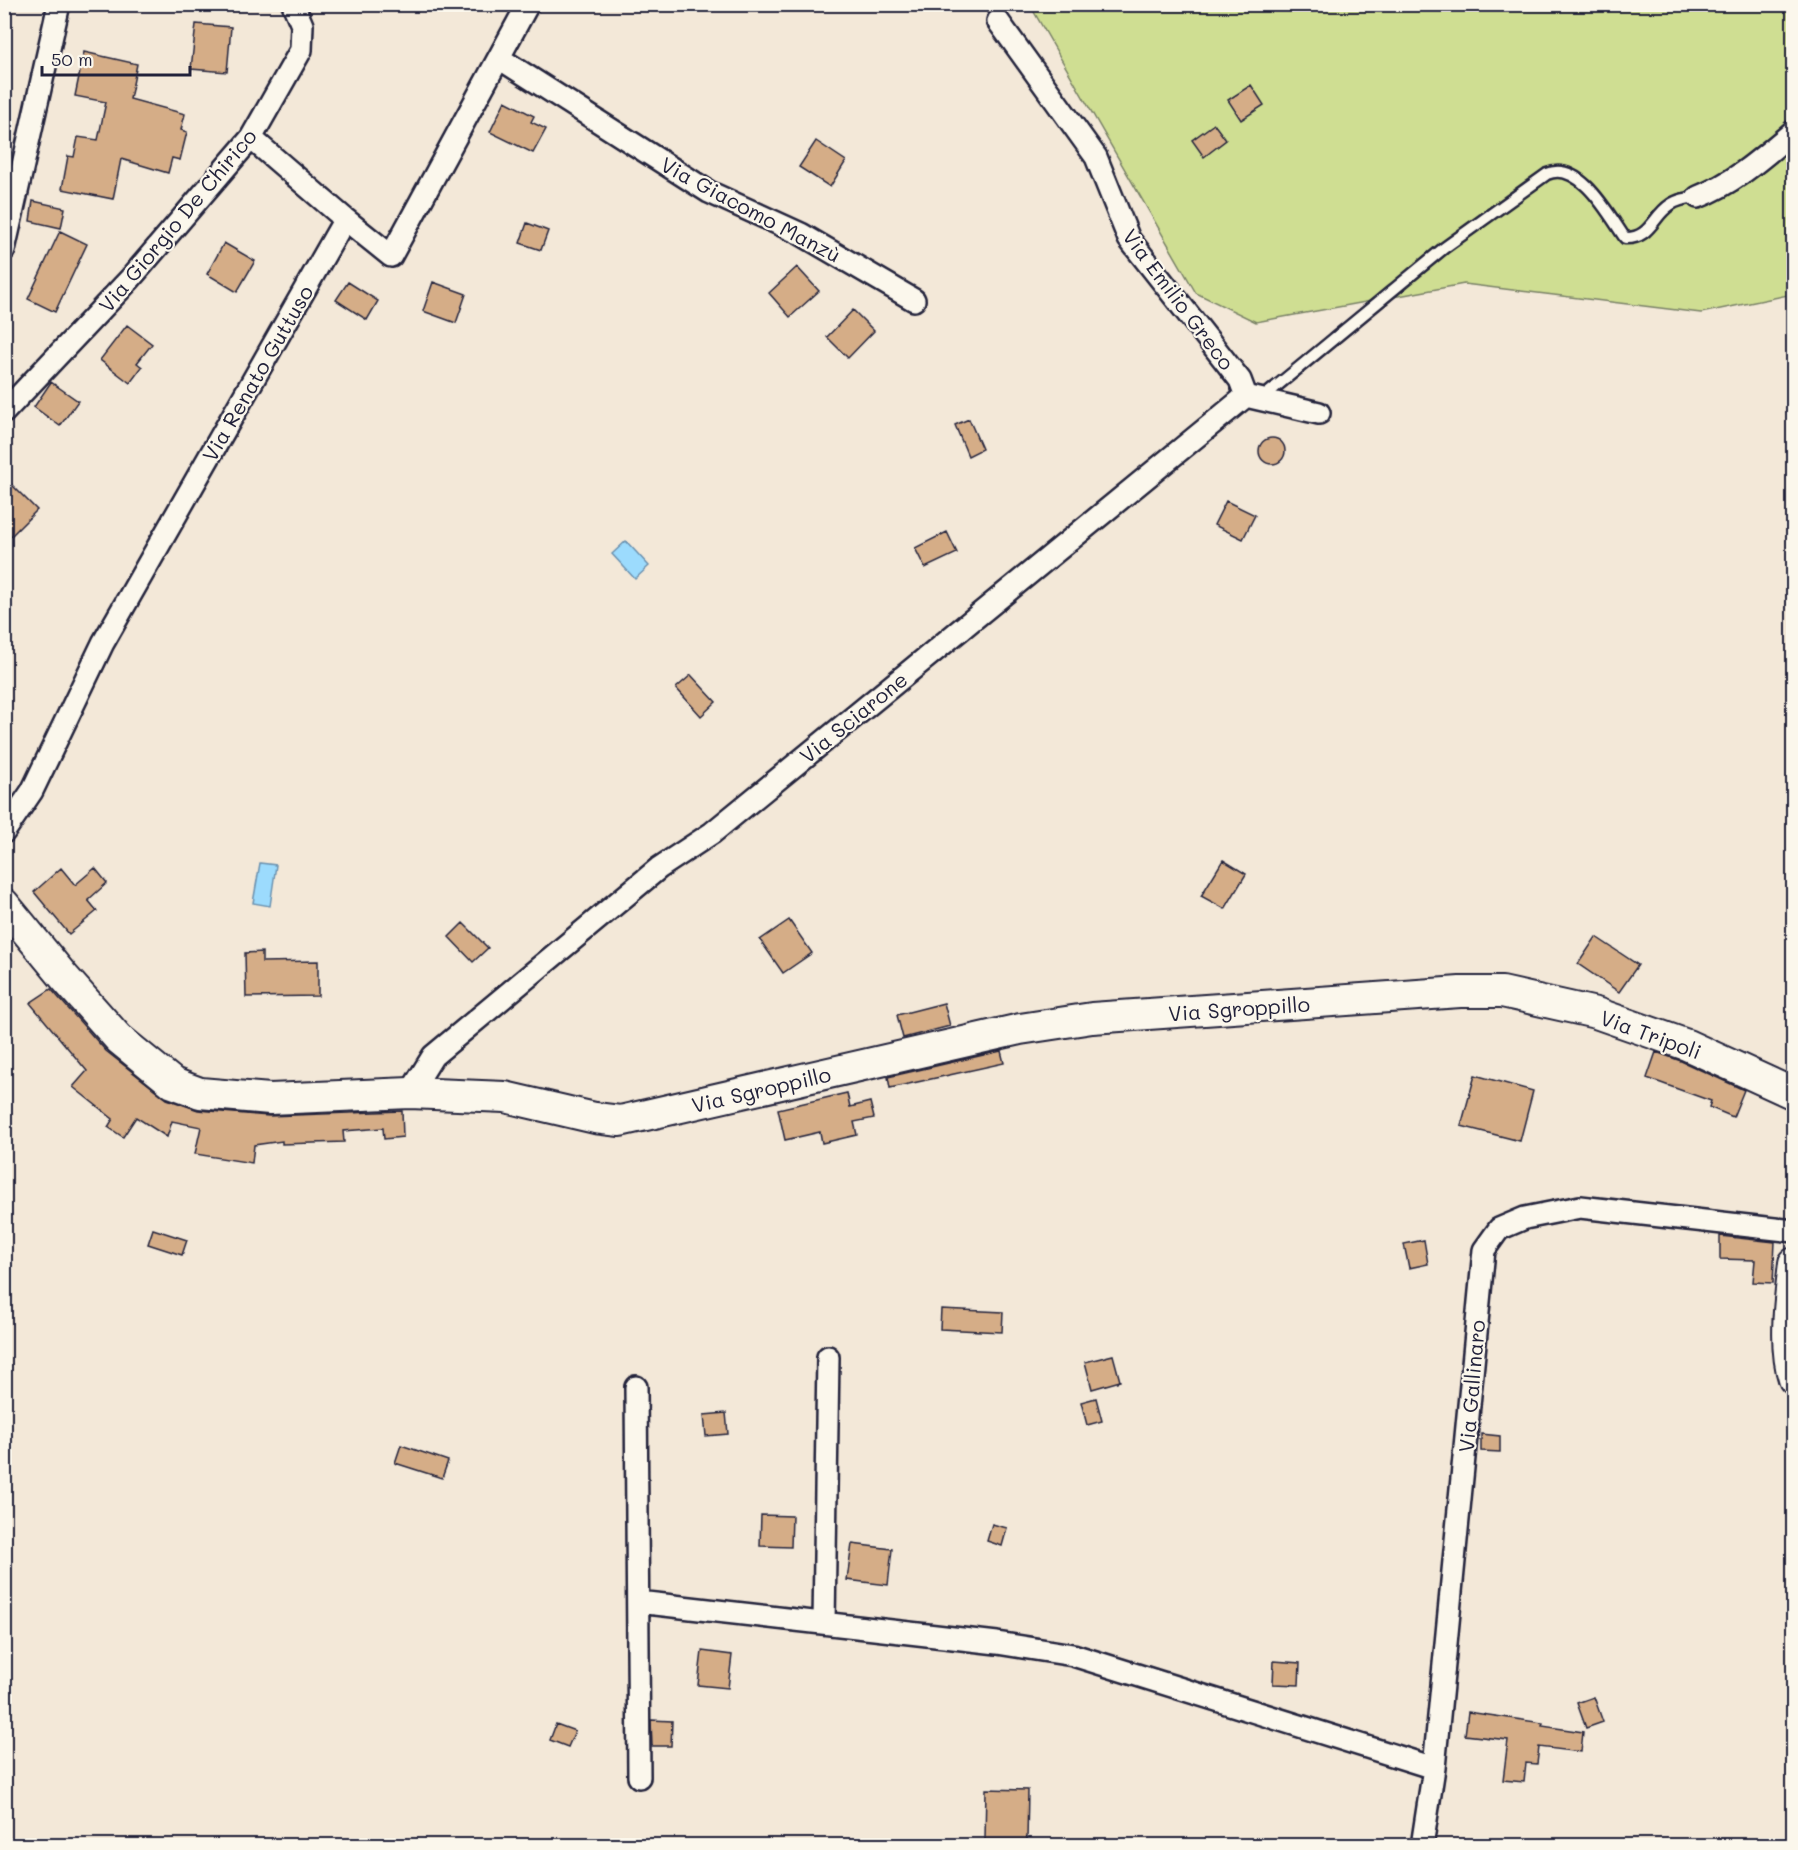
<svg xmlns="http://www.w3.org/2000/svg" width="1798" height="1850" font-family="Mali,sans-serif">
<rect width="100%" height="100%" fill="#f3e8d8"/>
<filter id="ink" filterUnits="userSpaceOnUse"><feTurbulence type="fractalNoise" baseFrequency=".0167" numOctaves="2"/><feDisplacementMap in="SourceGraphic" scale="12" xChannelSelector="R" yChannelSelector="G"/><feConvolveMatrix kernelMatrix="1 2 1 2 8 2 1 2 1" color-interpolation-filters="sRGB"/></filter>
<g filter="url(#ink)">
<path fill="#cfde92" stroke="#788066" stroke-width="1.5" d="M 1030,5 L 1793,5 L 1793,294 L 1701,313 L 1464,284 L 1256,322 L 1196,293 Z"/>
<path fill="#9cdbfd" stroke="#6b91af" stroke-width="1.5" d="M 626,541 L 649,566 L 635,579 L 612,554 Z
M 260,863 L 276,865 L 270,906 L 253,903 Z"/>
<path fill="#d5ad87" stroke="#22223b" stroke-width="1.5" d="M 196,24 L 231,27 L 227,72 L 191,69 Z
M 84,52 L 137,64 L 130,99 L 185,114 L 181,130 L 187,132 L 180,160 L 172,158 L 168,173 L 121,159 L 113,199 L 62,189 L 68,156 L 74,157 L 78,137 L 98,140 L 106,102 L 75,96 Z
M 1251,85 L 1264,105 L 1241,120 L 1228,100 Z
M 505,101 L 534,116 L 531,122 L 546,129 L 533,153 L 490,132 Z
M 1214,124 L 1226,140 L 1204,157 L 1192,140 Z
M 816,141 L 846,161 L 830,187 L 799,167 Z
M 33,201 L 65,208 L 61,228 L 30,221 Z
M 527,223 L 548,231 L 541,250 L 520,243 Z
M 60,231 L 87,244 L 55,312 L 28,299 Z
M 224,243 L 255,261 L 237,292 L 207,274 Z
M 797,267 L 819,291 L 790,317 L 769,293 Z
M 348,282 L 378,301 L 367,320 L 336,300 Z
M 433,282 L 466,294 L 456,323 L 423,311 Z
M 853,310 L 874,331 L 848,358 L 827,337 Z
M 127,325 L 152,344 L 137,363 L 142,367 L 130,383 L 100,360 Z
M 51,382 L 78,401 L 60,426 L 34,407 Z
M 969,419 L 982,449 L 968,456 L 955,425 Z
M1259 451a13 13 0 1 1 26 0a13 13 0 1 1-26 0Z
M 4,477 L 37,510 L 4,543 Z
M 1226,501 L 1255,515 L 1243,539 L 1214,525 Z
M 947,532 L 957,553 L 925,568 L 915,548 Z
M 691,675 L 716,702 L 701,716 L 676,688 Z
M 1223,860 L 1246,874 L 1225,909 L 1201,896 Z
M 61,868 L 75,885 L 95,868 L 107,883 L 88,900 L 97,911 L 69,934 L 34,892 Z
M 789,920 L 812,953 L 783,973 L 760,940 Z
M 463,923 L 488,948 L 473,962 L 449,937 Z
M 1596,937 L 1638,965 L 1619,992 L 1578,964 Z
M 262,952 L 262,962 L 318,961 L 318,996 L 246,997 L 245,953 Z
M 51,989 L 106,1051 L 167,1099 L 198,1110 L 269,1116 L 402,1111 L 403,1137 L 384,1139 L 383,1128 L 343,1131 L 344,1142 L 282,1144 L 282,1141 L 254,1145 L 252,1163 L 195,1154 L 201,1127 L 172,1121 L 167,1137 L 136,1117 L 123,1137 L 108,1127 L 113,1119 L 73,1087 L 87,1071 L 30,1003 Z
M 944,1003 L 950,1026 L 903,1038 L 897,1015 Z
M 1001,1051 L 1004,1063 L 890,1088 L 888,1077 Z
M 1656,1052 L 1681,1061 L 1744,1090 L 1733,1117 L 1709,1107 L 1711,1101 L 1647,1078 Z
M 1475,1075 L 1533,1091 L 1520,1141 L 1461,1126 Z
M 847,1093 L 850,1107 L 870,1102 L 874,1118 L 854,1122 L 857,1135 L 822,1143 L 820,1132 L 785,1140 L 778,1109 Z
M 153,1229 L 187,1240 L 182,1255 L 148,1244 Z
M 1720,1236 L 1775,1242 L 1773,1283 L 1753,1282 L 1755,1260 L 1720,1259 Z
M 1424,1240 L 1428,1264 L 1409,1268 L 1404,1244 Z
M 941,1309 L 1003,1312 L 1002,1332 L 940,1329 Z
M 1113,1355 L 1120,1381 L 1092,1389 L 1085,1362 Z
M 1096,1398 L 1102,1421 L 1087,1425 L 1081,1402 Z
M 726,1413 L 728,1434 L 706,1436 L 704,1415 Z
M 1481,1434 L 1500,1436 L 1500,1452 L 1481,1451 Z
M 401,1445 L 448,1461 L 442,1478 L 395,1463 Z
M 761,1515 L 792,1516 L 791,1547 L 760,1546 Z
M 992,1524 L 1007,1528 L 1002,1546 L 987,1541 Z
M 852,1544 L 892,1549 L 888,1585 L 847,1580 Z
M 702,1651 L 732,1655 L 728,1688 L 698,1685 Z
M 1274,1661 L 1300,1663 L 1299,1685 L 1273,1684 Z
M 1594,1697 L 1603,1722 L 1586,1728 L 1577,1703 Z
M 1468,1712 L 1543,1723 L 1542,1726 L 1583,1732 L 1581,1752 L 1539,1747 L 1537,1764 L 1526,1763 L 1524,1782 L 1503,1780 L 1508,1740 L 1465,1735 Z
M 651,1720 L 672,1721 L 671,1746 L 652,1746 Z
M 556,1724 L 575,1731 L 568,1747 L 550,1740 Z
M 986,1789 L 1028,1790 L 1027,1840 L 985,1840 Z"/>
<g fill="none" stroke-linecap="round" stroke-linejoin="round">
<defs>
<path id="lane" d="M 1261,399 L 1444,248 L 1547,174 C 1580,160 1609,215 1625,238 C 1650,239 1653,216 1670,205 C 1678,199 1689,198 1698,197"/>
<path id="street" d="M 998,21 L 1096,157 L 1129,239 L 1240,380 L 1246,396
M 499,58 L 709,192 L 801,234 L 914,300
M 251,138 L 345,219
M 1698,197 C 1736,182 1763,157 1794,131
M 4,250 L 59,4
M 4,412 L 130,279 L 251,138 L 301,50 L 302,25 L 293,4
M 4,832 L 32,791 L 103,643 L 345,219 L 391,256 L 528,4
M 410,1093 L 433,1056 L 659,868 L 712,833 L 1246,396 L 1319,413
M 636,1387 L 639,1777
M 638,1602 L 997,1643 L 1073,1655 L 1434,1768
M 824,1623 L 828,1357
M 1422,1846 L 1434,1768 L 1484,1250 L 1499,1229 L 1525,1218 L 1580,1207 L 1794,1231"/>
<path id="secondary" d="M 4,904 L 64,977 L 119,1039 L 173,1083 L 200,1093 L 270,1099 L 410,1093 L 505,1097 L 595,1118 L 620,1121 L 1020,1029 L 1092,1018 L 1460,992 L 1502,992 L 1596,1013 L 1687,1045 L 1794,1094
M 1794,1263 C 1790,1298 1783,1346 1794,1379"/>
</defs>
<use href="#lane" stroke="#22223b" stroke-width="15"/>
<use href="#street" stroke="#22223b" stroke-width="26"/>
<use href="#secondary" stroke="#22223b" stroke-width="34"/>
<use href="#lane" stroke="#fbf7ec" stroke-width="10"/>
<use href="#street" stroke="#fbf7ec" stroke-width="21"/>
<use href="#secondary" stroke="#fbf7ec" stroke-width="30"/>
</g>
</g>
<g text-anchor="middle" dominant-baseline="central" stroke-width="4.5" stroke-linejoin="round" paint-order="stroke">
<g font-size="21" fill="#22223b" stroke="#fbf7ec">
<text transform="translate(751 209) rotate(28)">Via Giacomo Manzù</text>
<text transform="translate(177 220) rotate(-50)">Via Giorgio De Chirico</text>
<text transform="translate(1179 299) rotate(53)">Via Emilio Greco</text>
<text transform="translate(257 373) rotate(-60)">Via Renato Guttuso</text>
<text transform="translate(853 717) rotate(-39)">Via Sciarone</text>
<text transform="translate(1239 1008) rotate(-4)">Via Sgroppillo</text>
<text transform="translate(1651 1034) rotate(20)">Via Tripoli</text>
<text transform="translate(761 1089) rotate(-13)">Via Sgroppillo</text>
<text transform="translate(1471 1386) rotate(-85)">Via Gallinaro</text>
</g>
</g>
<rect width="1798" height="1850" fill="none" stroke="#fbf7ec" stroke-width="24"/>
<rect x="12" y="12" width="1774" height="1826" fill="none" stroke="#22223b" stroke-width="2" filter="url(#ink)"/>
<path d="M42 66v9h148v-9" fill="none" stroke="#22223b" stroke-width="3"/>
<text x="51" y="66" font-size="18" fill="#22223b" stroke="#fbf7ec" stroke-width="4.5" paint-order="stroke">50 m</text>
</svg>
